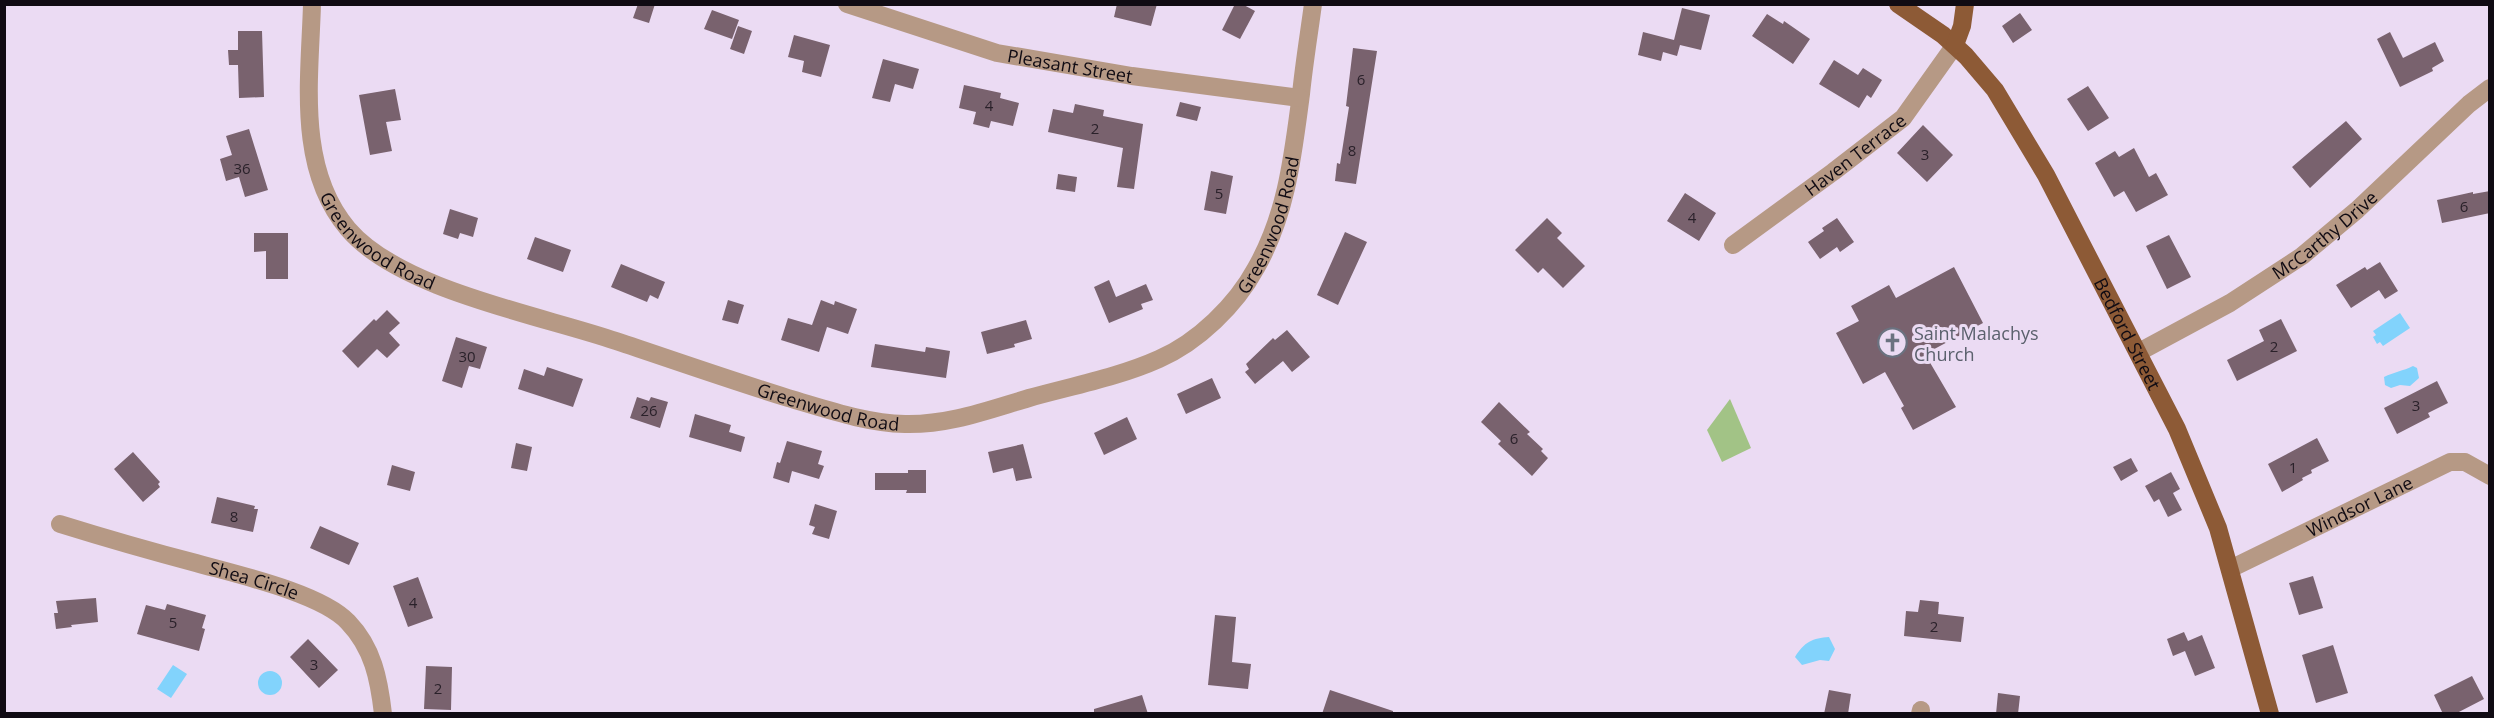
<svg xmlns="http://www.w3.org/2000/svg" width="2494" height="718" font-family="'Open Sans',sans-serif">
<rect width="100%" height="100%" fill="#ebdbf3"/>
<path fill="#a2c386" d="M 1730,399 L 1751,448 L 1722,462 L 1707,430 Z"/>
<path fill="#82d3fc" d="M 2400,313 L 2410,328 L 2383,346 L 2380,342 L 2377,344 L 2373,337 L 2376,335 L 2373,331 Z
M 2413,366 L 2417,368 L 2419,378 L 2410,386 L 2400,385 L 2391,388 L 2385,385 L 2384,377 C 2394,372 2403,371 2413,366 Z
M 1829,637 L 1835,649 L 1829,661 L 1820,660 L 1802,665 L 1795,657 C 1804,642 1813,638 1829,637 Z
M 173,665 L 187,674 L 171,698 L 157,689 Z
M258 683a12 12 0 1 1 24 0a12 12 0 1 1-24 0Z"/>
<path fill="#79626e" d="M 638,4 L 655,4 L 649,23 L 633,18 Z
M 1117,4 L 1157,4 L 1151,26 L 1114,17 Z
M 1235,4 L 1242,4 L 1255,11 L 1240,39 L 1222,30 Z
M 1682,8 L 1710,15 L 1701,50 L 1680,45 L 1677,56 L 1663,52 L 1661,61 L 1638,55 L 1643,32 L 1674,40 Z
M 712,10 L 739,20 L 732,39 L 704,29 Z
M 2020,13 L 2032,30 L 2013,43 L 2002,26 Z
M 1767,14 L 1783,24 L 1784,21 L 1810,39 L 1793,64 L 1752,36 Z
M 738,26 L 752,31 L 744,54 L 730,49 Z
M 238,31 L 262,31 L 264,97 L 239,98 L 238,65 L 229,65 L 228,50 L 238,50 Z
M 2390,32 L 2403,58 L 2435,42 L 2444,61 L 2432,68 L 2433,71 L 2400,87 L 2377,39 Z
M 794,35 L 830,45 L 821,77 L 802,72 L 804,61 L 788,57 Z
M 1353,48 L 1377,51 L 1356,184 L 1335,181 L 1337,163 L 1340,164 L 1349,107 L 1346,106 Z
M 883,59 L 919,69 L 913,89 L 895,84 L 890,102 L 872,98 Z
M 1834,60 L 1858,75 L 1863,68 L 1882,80 L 1871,98 L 1867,95 L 1859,108 L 1819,84 Z
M 964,85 L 1001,93 L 1000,98 L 1019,103 L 1013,126 L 991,121 L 989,128 L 973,124 L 976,112 L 959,108 Z
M 2088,86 L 2109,118 L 2088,131 L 2067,99 Z
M 395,89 L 401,120 L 386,122 L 392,151 L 370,155 L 359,95 Z
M 1180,102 L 1201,107 L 1197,121 L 1176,116 Z
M 1075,104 L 1104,110 L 1103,116 L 1143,124 L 1134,189 L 1117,187 L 1123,148 L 1048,132 L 1053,109 L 1073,113 Z
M 2346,121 L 2362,139 L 2310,188 L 2292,167 Z
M 1923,125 L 1953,155 L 1927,182 L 1897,153 Z
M 249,129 L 268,190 L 245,197 L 239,177 L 226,181 L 220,159 L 232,155 L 226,136 Z
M 2134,148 L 2149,177 L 2156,173 L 2168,195 L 2136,212 L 2124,191 L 2114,197 L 2095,163 L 2115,151 L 2119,157 Z
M 1211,171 L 1233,176 L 1226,214 L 1204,210 Z
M 1058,174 L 1077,177 L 1075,192 L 1056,189 Z
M 2490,191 L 2490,213 L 2442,223 L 2437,200 L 2473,192 L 2473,194 Z
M 1685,193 L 1716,213 L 1699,241 L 1667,221 Z
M 450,209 L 478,218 L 473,237 L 460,233 L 458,239 L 443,234 Z
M 1547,218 L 1562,233 L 1557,238 L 1585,266 L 1563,288 L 1543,268 L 1538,273 L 1515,250 Z
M 1837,218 L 1854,242 L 1840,252 L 1837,247 L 1820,259 L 1808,242 L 1824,231 L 1822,228 Z
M 1345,232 L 1367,242 L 1338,305 L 1317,295 Z
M 254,233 L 288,233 L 288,279 L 266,279 L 266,251 L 254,252 Z
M 2169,235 L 2191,277 L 2167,289 L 2146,246 Z
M 535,237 L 571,250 L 563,272 L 527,259 Z
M 2380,262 L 2398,291 L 2385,299 L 2379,290 L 2351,308 L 2336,285 L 2365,267 L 2367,270 Z
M 621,264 L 665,282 L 658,299 L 650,295 L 647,302 L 611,287 Z
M 1954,267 L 1983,323 L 1925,354 L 1956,407 L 1913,430 L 1901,408 L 1904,406 L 1885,372 L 1863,384 L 1836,333 L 1859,321 L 1851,306 L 1889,285 L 1896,298 Z
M 1109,280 L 1116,297 L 1146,284 L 1153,300 L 1141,304 L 1143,309 L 1109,323 L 1094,287 Z
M 728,300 L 744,305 L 738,324 L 722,320 Z
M 821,300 L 834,305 L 835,301 L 857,309 L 848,334 L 827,327 L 819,352 L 781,340 L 788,318 L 812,325 Z
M 387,310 L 400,323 L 389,333 L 400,345 L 387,358 L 377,349 L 358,368 L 342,351 L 374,319 L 376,321 Z
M 2281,319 L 2297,351 L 2237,381 L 2227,360 L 2264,341 L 2259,330 Z
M 1026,320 L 1032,339 L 1014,344 L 1015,347 L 987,354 L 981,332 Z
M 1287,330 L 1310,357 L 1292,372 L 1283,361 L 1255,384 L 1245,372 L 1249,369 L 1246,364 L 1273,338 L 1275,340 Z
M 456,337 L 487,347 L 480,369 L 469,366 L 462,388 L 442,381 Z
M 875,344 L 925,352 L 926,347 L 950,351 L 946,378 L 871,367 Z
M 547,367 L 583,379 L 573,407 L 518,389 L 524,369 L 544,376 Z
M 1212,378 L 1221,398 L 1186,414 L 1177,394 Z
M 2437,381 L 2448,403 L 2428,413 L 2430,417 L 2397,434 L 2384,408 Z
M 637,397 L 649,401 L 651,397 L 668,402 L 660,428 L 630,418 Z
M 1499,402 L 1530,432 L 1527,434 L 1543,449 L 1541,451 L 1548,458 L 1532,476 L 1498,444 L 1501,441 L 1481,422 Z
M 695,414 L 731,425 L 729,432 L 745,437 L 741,452 L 689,437 Z
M 1127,417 L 1137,439 L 1104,455 L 1094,433 Z
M 2317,438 L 2329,461 L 2311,470 L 2312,473 L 2302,478 L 2303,480 L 2282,492 L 2268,464 Z
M 787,441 L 822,451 L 818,464 L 824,466 L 819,479 L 792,471 L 789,483 L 773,478 L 777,462 L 780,463 Z
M 516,443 L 532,447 L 527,471 L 511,468 Z
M 1023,444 L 1032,478 L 1016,481 L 1013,468 L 993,473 L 988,452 Z
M 133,452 L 160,482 L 158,484 L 160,487 L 143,502 L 114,469 Z
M 2131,458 L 2138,471 L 2121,481 L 2113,467 Z
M 392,465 L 415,472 L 410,491 L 387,485 Z
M 908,470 L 926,470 L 926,493 L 906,493 L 907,490 L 875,490 L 875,473 L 908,473 Z
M 2171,472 L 2180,489 L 2173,493 L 2182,510 L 2168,517 L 2159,499 L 2154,502 L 2145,486 Z
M 217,497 L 255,506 L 254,509 L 258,509 L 253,532 L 211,523 Z
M 815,504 L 837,511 L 829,539 L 812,534 L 815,527 L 809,525 Z
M 320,526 L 359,543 L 349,565 L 310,548 Z
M 2313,576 L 2323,608 L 2299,615 L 2289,583 Z
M 418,577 L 433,618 L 408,627 L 393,586 Z
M 96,598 L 98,622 L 71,625 L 72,627 L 56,629 L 54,613 L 58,613 L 56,601 Z
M 1920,600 L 1939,602 L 1938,614 L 1964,617 L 1961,642 L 1904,636 L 1906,611 L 1918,612 Z
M 167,604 L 206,615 L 202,628 L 205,629 L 199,651 L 137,634 L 146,605 L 165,610 Z
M 1215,615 L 1236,617 L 1232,662 L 1251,664 L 1248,689 L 1208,685 Z
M 2184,632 L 2188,641 L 2202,635 L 2215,668 L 2195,676 L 2185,651 L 2173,656 L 2167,639 Z
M 308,639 L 338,670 L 319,688 L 290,657 Z
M 2333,645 L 2348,693 L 2316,703 L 2302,655 Z
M 426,666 L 452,667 L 451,710 L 424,709 Z
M 2472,676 L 2484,699 L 2455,714 L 2443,714 L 2434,695 Z
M 1330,690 L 1393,711 L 1393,714 L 1322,714 Z
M 1829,690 L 1851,694 L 1848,714 L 1824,714 Z
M 1998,693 L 2020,696 L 2018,714 L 1996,714 Z
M 1142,695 L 1148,714 L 1094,714 L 1094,709 Z"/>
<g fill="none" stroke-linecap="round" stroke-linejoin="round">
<g stroke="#b69985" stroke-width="18">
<path id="s1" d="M 312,4 C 310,78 296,168 348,229 C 400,290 540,315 616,341 C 673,360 730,380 788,398 C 826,409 865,423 905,424 C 949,425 988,410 1029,398 C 1072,386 1119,377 1159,359 C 1198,342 1236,305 1256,268 C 1287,214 1293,154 1301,94 C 1304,64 1309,34 1313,4"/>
<path id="s2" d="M 847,4 L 997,53 L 1132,76 L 1300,98"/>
<path id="s3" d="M 1733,245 L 1833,172 L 1903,118 L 1955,45"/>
<path id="s4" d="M 2139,352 L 2230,303 L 2302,256 L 2357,210 L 2469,104 L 2490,88"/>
<path id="s5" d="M 60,524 C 105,538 150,551 196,563 C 235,574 321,593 348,622 C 373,648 379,679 383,714"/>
<path id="s6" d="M 2230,569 L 2450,462 L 2465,462 L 2490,476"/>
<path d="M 1920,714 L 1921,710"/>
</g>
<g stroke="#8d5a36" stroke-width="18">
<path id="s7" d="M 1898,4 L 1943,35 L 1966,56 L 1995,90 L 2046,175 L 2177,429 L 2218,528 L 2270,714"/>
<path d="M 1955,45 L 1962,26 L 1965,4"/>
</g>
</g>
<defs>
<symbol id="church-ring" viewBox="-11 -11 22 22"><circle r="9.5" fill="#ebdbf3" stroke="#6b7280" stroke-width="1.5"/><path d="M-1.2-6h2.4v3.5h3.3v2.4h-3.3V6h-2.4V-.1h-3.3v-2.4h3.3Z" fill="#6b7280"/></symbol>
</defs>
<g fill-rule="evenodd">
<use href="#church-ring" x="1876" y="326" width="33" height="33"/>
</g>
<g text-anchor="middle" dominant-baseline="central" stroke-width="6" stroke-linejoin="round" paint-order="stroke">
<g font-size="15" fill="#2a212a">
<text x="1361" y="79">6</text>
<text x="989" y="105">4</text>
<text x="1095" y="128">2</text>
<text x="1352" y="150">8</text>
<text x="1925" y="154">3</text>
<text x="242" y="168">36</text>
<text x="1219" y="193">5</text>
<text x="2464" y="206">6</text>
<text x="1692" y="217">4</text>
<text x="2274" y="346">2</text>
<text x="467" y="356">30</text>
<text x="2416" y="405">3</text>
<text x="649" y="410">26</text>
<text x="1514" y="438">6</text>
<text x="2293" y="467">1</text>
<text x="234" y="516">8</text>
<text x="413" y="602">4</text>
<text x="173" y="622">5</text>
<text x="1934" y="626">2</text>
<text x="314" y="664">3</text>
<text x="438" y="688">2</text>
</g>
<g font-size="18" fill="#100b13" stroke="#ebdbf3">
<text stroke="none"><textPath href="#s2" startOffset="232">Pleasant Street</textPath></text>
<text stroke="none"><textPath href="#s3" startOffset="152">Haven Terrace</textPath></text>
<text stroke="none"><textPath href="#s1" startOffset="1272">Greenwood Road</textPath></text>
<text stroke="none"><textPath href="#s4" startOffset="220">McCarthy Drive</textPath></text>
<text stroke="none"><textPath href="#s1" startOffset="264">Greenwood Road</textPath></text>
<text stroke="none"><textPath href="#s7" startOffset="408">Bedford Street</textPath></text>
<text stroke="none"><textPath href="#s1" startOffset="750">Greenwood Road</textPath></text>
<text stroke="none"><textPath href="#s6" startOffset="144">Windsor Lane</textPath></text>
<text stroke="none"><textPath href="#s5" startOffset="202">Shea Circle</textPath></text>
</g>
<g font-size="18" fill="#5b616d" stroke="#ebdbf3" text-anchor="start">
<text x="1914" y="333">Saint Malachys<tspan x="1914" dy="21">Church</tspan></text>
</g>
</g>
<rect width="2494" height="718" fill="none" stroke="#100b13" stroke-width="12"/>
</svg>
